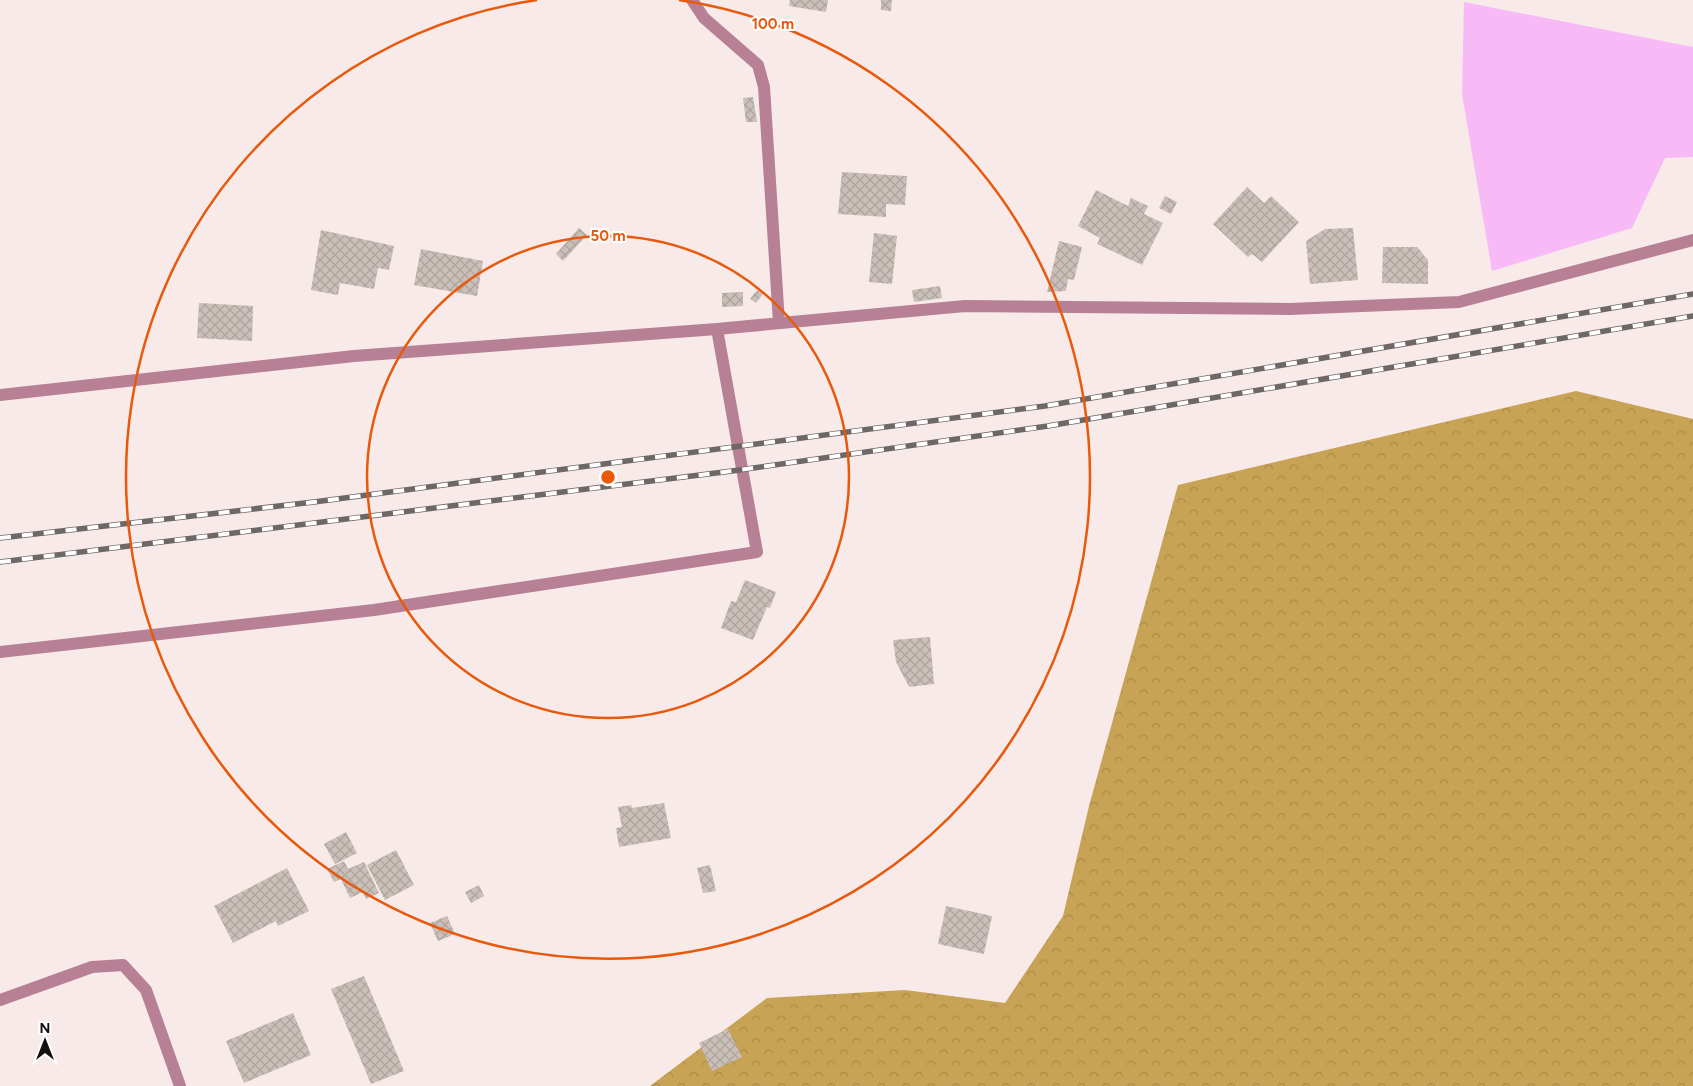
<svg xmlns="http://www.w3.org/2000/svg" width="1693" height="1086" font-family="Figtree,sans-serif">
<defs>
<pattern id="forest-crowns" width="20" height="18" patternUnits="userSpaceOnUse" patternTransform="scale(1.25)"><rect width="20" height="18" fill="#c8a356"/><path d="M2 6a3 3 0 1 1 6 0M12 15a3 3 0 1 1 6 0" fill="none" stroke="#ab8b4a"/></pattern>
<pattern id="building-cross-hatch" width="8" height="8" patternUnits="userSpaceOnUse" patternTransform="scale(1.25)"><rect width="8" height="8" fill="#cac0b9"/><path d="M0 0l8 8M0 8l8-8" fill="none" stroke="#ada49e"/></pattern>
</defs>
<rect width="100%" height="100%" fill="#f7eae9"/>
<path fill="url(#forest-crowns)" d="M 1576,391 L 1693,419 L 1693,1086 L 650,1086 L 767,998 L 905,990 L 1005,1003 L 1063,916 L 1089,806 L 1178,485 Z"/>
<path fill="#f7baf7" d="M 1464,2 L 1693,47 L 1693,157 L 1665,158 L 1632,228 L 1492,271 L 1462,94 Z"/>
<path fill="url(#building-cross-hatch)" d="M 790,0 L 828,0 L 826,12 L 789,6 Z
M 881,0 L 892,0 L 891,11 L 881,10 Z
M 753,97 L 757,122 L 746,122 L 743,98 Z
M 842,172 L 907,176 L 905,205 L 886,204 L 886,217 L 838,214 Z
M 1247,187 L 1264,203 L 1271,196 L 1299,222 L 1262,262 L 1252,254 L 1248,257 L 1213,224 Z
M 1096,190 L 1128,206 L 1131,198 L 1148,206 L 1144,214 L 1163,223 L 1142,265 L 1097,244 L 1100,238 L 1078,226 Z
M 1165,196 L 1177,202 L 1171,214 L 1159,208 Z
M 579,228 L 587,235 L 563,261 L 556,254 Z
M 1353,228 L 1358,280 L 1310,284 L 1306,241 L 1325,229 Z
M 321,230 L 394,246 L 389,270 L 378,268 L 374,289 L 340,283 L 338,295 L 311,290 Z
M 874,233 L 897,236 L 892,284 L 869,282 Z
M 1059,241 L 1082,247 L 1074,280 L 1068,279 L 1066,291 L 1047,292 Z
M 1383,247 L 1417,247 L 1428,260 L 1428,284 L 1382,283 Z
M 421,249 L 483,261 L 477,296 L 414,285 Z
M 940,286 L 942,298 L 914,302 L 912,290 Z
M 757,290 L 763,294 L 756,303 L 750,299 Z
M 743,292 L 743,306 L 722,307 L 722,293 Z
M 199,303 L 253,306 L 252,341 L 197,338 Z
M 745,580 L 776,592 L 770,608 L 767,607 L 753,640 L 721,628 L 731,601 L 736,602 Z
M 930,637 L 934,684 L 909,687 L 896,662 L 893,640 Z
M 664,803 L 671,838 L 619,847 L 616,828 L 622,827 L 618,807 L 631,805 L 632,808 Z
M 346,832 L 357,853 L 335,864 L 324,844 Z
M 396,850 L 414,885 L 385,900 L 367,865 Z
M 344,861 L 348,869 L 364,862 L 379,893 L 366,899 L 363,892 L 350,898 L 341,879 L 334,882 L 327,869 Z
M 710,865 L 716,891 L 703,893 L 697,868 Z
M 287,868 L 309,911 L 278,926 L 276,921 L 233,943 L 214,906 Z
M 479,885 L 484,896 L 471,903 L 465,892 Z
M 946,906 L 992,916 L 984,954 L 938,944 Z
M 447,916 L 455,934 L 438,941 L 430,923 Z
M 364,976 L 404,1071 L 371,1084 L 331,989 Z
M 293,1013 L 311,1055 L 244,1083 L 226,1041 Z
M 728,1029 L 742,1057 L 712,1071 L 699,1043 Z"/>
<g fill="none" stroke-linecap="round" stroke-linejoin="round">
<path stroke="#b88094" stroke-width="12" d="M 692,0 L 704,18 L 758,65 L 764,87 L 779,323
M 0,395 L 354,356 L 717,329 L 965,306 L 1290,309 L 1459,302 L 1693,240
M 0,652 L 374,610 L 757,552 L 717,329
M 0,1000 L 92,967 L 123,965 L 146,990 L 180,1086"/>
<defs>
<path id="rail" d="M 0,538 L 314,502 L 1045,406 L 1693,294
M 0,562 L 732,471 L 1048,426 L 1693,316"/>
</defs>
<use href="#rail" stroke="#6f6766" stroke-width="5.5"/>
<use href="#rail" stroke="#fff" stroke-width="4" stroke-dasharray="11" stroke-linecap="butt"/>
</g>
<g fill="none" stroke="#e8590c" stroke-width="2.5">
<circle cx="608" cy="477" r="241"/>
<path d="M679 0A482 482 0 1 1 537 0"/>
</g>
<circle cx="608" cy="477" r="8" fill="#e8590c" stroke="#fff" stroke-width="2.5"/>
<g font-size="15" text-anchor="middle" font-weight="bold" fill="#e8590c" stroke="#fff" stroke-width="4" stroke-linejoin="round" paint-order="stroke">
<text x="773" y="29">100 m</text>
<text x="608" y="241">50 m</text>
</g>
<g transform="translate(45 1041)" stroke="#ffffff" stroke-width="4" paint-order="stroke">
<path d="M0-4L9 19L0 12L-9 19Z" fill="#151010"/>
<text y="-8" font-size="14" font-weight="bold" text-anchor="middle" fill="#151010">N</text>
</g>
</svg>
